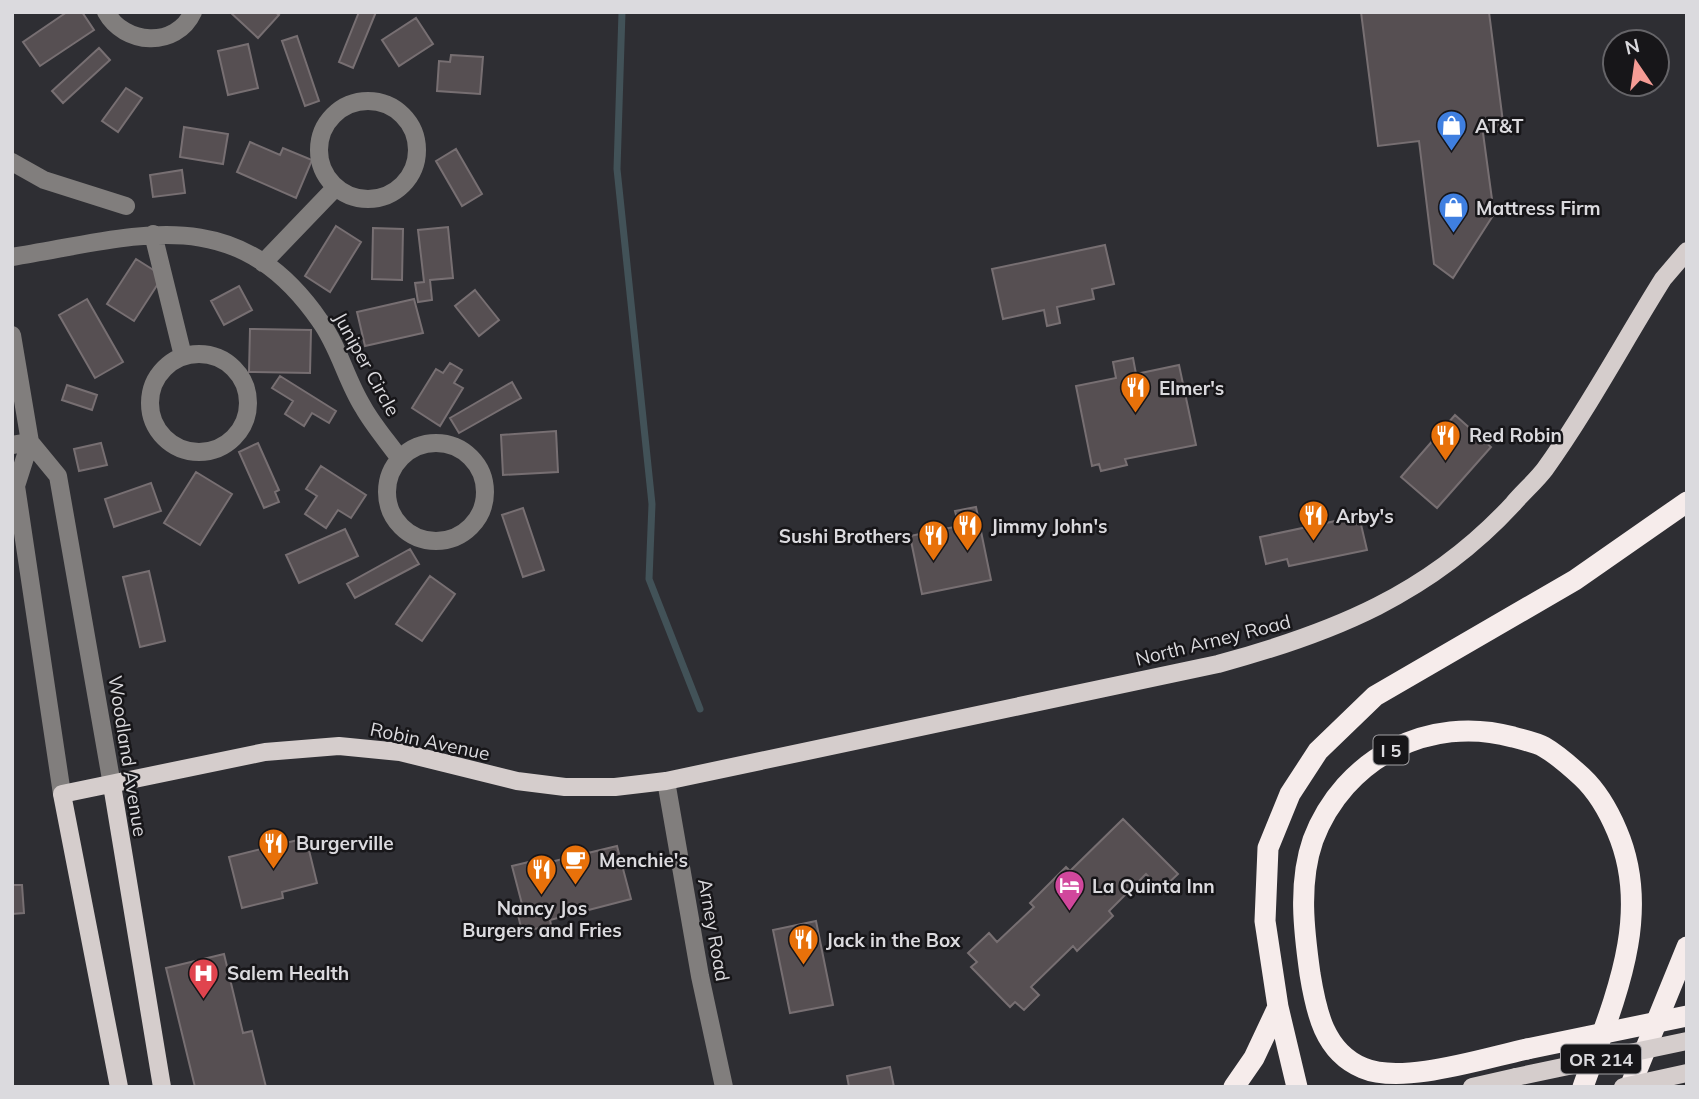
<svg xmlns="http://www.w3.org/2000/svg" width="1699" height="1099" font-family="Mulish,sans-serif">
<rect width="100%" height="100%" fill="#2e2e33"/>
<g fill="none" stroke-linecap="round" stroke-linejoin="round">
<path stroke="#425258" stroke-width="7" d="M 622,12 L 617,169 L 652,504 L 649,579 L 700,709"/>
</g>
<path fill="#564f52" stroke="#776f72" stroke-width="2" d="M 67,12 L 82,12 L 94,30 L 40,66 L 23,42 Z
M 230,12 L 275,12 L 279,15 L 258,38 Z
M 359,12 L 376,12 L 353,68 L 339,62 Z
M 1361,12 L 1489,12 L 1504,130 L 1483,133 L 1494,214 L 1453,278 L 1434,264 L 1419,141 L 1378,146 Z
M 416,18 L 433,44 L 399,66 L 382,40 Z
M 297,36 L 319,101 L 305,106 L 282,41 Z
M 248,44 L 258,88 L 228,95 L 218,51 Z
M 99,48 L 110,60 L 63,103 L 52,91 Z
M 451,55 L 483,57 L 480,94 L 437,91 L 439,61 L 450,62 Z
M 126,88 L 142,98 L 118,132 L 102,121 Z
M 184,127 L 228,134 L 223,164 L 180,157 Z
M 250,142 L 280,155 L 283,148 L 312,160 L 296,198 L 237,172 Z
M 456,149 L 482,194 L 462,206 L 436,161 Z
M 182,170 L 185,193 L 153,197 L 150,175 Z
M 336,226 L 361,242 L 330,292 L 305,276 Z
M 448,227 L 453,278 L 430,280 L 432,300 L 418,302 L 415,283 L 424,282 L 418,230 Z
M 373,228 L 403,229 L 402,280 L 372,279 Z
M 1105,245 L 1114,284 L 1092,289 L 1094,299 L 1057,307 L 1060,323 L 1047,326 L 1044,310 L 1003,319 L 992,269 Z
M 136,259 L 163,276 L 134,321 L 107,304 Z
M 239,286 L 252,310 L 224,325 L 211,301 Z
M 475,290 L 499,320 L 479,336 L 455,306 Z
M 87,299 L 123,362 L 95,378 L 59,315 Z
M 414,299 L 423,333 L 365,346 L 357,312 Z
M 250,329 L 311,330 L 310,373 L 249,372 Z
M 1133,358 L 1136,374 L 1179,365 L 1196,445 L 1125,459 L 1127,465 L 1101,471 L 1099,464 L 1092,466 L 1076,386 L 1116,378 L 1113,362 Z
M 450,363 L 462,370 L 454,383 L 463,388 L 440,426 L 412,408 L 436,369 L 443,373 Z
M 280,376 L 336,411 L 329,423 L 312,413 L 304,426 L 285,414 L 293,401 L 272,388 Z
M 512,382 L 521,398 L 459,433 L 450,418 Z
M 67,385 L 97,395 L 92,410 L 62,400 Z
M 1455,415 L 1491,447 L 1437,508 L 1401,477 Z
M 556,431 L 558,472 L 503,475 L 501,435 Z
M 101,443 L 107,465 L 79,471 L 74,449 Z
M 258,443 L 279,490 L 275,492 L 279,502 L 264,508 L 239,452 Z
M 321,466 L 366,495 L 351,518 L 338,510 L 326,528 L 305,514 L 317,496 L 306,489 Z
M 196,472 L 232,494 L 200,545 L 164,523 Z
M 151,483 L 161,511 L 114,527 L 105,499 Z
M 976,507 L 991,580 L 922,594 L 910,536 L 959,526 L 955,511 Z
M 523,508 L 544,570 L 523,577 L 502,515 Z
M 1359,516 L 1367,550 L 1289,566 L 1287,559 L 1266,564 L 1260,537 Z
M 345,529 L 358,556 L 299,583 L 286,555 Z
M 410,549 L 419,564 L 355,598 L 347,584 Z
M 149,571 L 165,641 L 140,647 L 123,577 Z
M 430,576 L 455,594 L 422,641 L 396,624 Z
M 1123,819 L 1178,874 L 1161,890 L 1146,874 L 1109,911 L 1113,916 L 1077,951 L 1073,946 L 1031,987 L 1039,995 L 1024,1010 L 1015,1002 L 1010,1007 L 971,967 L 977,962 L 968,953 L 989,933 L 997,942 L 1034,907 L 1030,903 L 1066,867 L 1070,871 Z
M 306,838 L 317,883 L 282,892 L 283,898 L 242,908 L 229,857 Z
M 617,846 L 631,899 L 550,920 L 551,925 L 522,932 L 516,906 L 522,904 L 512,866 L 537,860 L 538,865 Z
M 12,885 L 22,885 L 24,913 L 12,914 Z
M 816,921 L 833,1005 L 790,1013 L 773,930 Z
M 224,954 L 243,1033 L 252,1031 L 266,1087 L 195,1087 L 166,968 Z
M 890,1067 L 894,1087 L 849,1087 L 847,1076 Z"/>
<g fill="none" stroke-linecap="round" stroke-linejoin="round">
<path stroke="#817e7d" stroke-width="18" d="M 106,12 C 124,45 176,49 193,12
M319 150a49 49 0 1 1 98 0a49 49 0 1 1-98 0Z
M 12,162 L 44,180 L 126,206
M 153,234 L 183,356
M 12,257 C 136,237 235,198 320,321 C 339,347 346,380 363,407 C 373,425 388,442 400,459
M 263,263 L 336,187
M 12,335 L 30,442 L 16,486 L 62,794
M150 403a49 49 0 1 1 98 0a49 49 0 1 1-98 0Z
M 30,442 L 58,476 L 112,785
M387 492a49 49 0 1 1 98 0a49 49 0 1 1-98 0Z
M 12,445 L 30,442
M 666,781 L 700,976 L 724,1087"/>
<path stroke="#d5cdcc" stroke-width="18" d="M 112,785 L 162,1087
M 119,1087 L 62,794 L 265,752 L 339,746 L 400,752 L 517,781 L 565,787 L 615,787 L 666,781 L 1218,664 C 1333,633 1430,594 1513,504 C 1523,492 1536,481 1545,469 C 1588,409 1624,341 1663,279 L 1687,251
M 1472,1087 L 1516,1077"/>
<path stroke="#f6eceb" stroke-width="21" d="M 1527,1049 C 1485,1058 1402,1085 1363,1068 C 1324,1052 1316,1011 1310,974 C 1304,931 1298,883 1313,840 C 1344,758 1429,714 1513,737 C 1523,740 1535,742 1544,747 C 1558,755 1570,766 1582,777 C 1598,792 1609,812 1617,831 C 1654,917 1612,1005 1583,1087
M 1234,1087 L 1254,1058 L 1278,1007
M 1297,1087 L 1278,1007 L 1265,921 L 1268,848 L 1290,794 L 1318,751 L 1375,696 L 1575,580 L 1687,502
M 1630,1087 L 1687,947"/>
<path stroke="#d5cdcc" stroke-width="18" d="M 1516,1077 L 1687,1041
M 1623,1087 L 1687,1073"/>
<path stroke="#f6eceb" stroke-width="21" d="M 1527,1049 L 1687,1016"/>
</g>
<defs>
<symbol id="shop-pin" viewBox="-11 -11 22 30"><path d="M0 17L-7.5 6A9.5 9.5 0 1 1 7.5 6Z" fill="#3f7fe0" stroke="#171619"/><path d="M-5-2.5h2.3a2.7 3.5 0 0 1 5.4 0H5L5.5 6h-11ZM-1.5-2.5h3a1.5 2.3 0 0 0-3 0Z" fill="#fff"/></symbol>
<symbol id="restaurant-pin" viewBox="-11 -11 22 30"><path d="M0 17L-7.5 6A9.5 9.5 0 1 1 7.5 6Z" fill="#e8710a" stroke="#171619"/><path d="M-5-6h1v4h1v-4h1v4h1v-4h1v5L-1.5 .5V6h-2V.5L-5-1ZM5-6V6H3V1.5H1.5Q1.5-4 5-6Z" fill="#fff"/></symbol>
<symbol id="cafe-pin" viewBox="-11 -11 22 30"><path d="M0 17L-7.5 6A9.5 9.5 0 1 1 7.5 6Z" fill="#e8710a" stroke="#171619"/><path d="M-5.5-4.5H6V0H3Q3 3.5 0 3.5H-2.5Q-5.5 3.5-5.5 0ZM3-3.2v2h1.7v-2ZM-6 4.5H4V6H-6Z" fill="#fff"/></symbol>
<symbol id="hotel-pin" viewBox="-11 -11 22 30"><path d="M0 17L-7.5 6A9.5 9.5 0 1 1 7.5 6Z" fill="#d1479c" stroke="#171619"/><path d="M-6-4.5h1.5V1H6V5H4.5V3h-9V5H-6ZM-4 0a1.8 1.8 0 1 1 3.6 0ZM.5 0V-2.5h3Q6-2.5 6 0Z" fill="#fff"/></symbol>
<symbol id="hospital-pin" viewBox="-11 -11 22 30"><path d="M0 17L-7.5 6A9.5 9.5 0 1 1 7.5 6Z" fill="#e0444e" stroke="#171619"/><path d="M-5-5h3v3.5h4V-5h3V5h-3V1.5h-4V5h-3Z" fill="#fff"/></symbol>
</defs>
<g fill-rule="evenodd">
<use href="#shop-pin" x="1434" y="108" width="35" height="47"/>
<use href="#shop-pin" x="1436" y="190" width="35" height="47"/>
<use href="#restaurant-pin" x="1118" y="370" width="35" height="47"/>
<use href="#restaurant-pin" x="1428" y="418" width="35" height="47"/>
<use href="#restaurant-pin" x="1296" y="498" width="35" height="47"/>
<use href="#restaurant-pin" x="950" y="508" width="35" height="47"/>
<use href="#restaurant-pin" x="916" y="518" width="35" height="47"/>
<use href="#restaurant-pin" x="256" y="826" width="35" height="47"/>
<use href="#cafe-pin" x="558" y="842" width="35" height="47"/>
<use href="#restaurant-pin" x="524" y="852" width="35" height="47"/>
<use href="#hotel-pin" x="1052" y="868" width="35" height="47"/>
<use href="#restaurant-pin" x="786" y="922" width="35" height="47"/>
<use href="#hospital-pin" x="186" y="956" width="35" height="47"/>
</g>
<g text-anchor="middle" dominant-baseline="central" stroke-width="5" stroke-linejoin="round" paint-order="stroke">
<g fill="#171619" stroke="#a09fa3" stroke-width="2">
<rect x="1373.5" y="735.5" width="35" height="29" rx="5"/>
<rect x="1561" y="1044.5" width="80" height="29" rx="5"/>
</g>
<g font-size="18" font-weight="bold" fill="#dbdade">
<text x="1391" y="750">I 5</text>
<text x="1601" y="1059">OR 214</text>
</g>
<g font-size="19" font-weight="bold" fill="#dbdade" stroke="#171619" text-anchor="start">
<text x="1475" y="126">AT&amp;T</text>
<text x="1476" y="208">Mattress Firm</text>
<text x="1159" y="388">Elmer's</text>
<text x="1469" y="435">Red Robin</text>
<text x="1336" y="516">Arby's</text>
<text x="991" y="526">Jimmy John's</text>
<text x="911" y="536" text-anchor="end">Sushi Brothers</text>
<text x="296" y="843">Burgerville</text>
<text x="599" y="860">Menchie's</text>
<text x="1092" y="886">La Quinta Inn</text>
<text x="542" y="908" text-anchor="middle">Nancy Jos<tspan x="542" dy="22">Burgers and Fries</tspan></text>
<text x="826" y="940">Jack in the Box</text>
<text x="227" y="973">Salem Health</text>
</g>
<g font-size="19" fill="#dbdade" stroke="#171619">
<text transform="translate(367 364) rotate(61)">Juniper Circle</text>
<text transform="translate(1213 640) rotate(-14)">North Arney Road</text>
<text transform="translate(430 741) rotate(12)">Robin Avenue</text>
<text transform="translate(128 756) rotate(81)">Woodland Avenue</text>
<text transform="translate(714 930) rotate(80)">Arney Road</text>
</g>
</g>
<rect width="1699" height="1099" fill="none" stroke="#dbdade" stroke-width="28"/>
<g transform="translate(1636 63) rotate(347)"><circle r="33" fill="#171619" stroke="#656468" stroke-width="2"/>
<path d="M0-5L12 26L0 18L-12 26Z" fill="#f59c95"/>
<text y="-10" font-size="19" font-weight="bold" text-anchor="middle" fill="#dbdade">N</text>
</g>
</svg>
